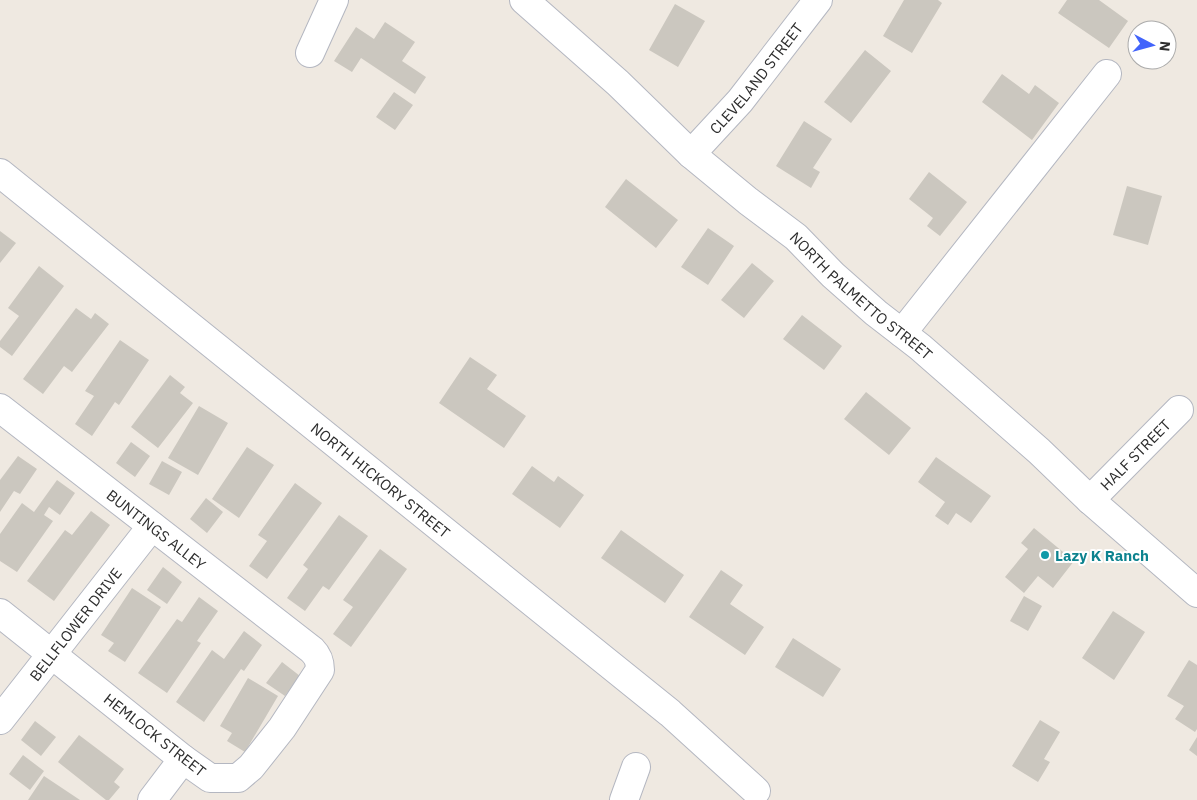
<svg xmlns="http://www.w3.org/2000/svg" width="1197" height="800" font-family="'IBM Plex Sans',sans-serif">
<rect width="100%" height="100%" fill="#efe9e1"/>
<path fill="#cbc7bf" d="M 904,0 L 938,0 L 942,3 L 912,53 L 883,36 Z
M 1067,0 L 1099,0 L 1128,21 L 1109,48 L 1058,13 Z
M 675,4 L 705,21 L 678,67 L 649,50 Z
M 385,22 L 415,42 L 402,61 L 426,77 L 415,94 L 361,58 L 352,72 L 334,61 L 356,27 L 374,39 Z
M 865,50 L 891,71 L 851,123 L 824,102 Z
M 1002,74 L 1029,94 L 1035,85 L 1059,103 L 1032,140 L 982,102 Z
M 394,92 L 413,105 L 395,130 L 376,117 Z
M 804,121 L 832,139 L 813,168 L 820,172 L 811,188 L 776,166 Z
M 929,172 L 967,202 L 940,236 L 927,226 L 933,218 L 909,199 Z
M 626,179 L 678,220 L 656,248 L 605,207 Z
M 1127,186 L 1162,196 L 1148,245 L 1113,235 Z
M 708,228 L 734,246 L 708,285 L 681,267 Z
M 0,231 L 16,243 L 0,263 Z
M 752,263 L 774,281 L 744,318 L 721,300 Z
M 39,266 L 64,286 L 12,356 L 0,347 L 0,341 L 19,316 L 8,308 Z
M 76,308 L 91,319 L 95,313 L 109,324 L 72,372 L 64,366 L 43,394 L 23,379 Z
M 802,315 L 842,346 L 824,370 L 783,339 Z
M 120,340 L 149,360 L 119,405 L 115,402 L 92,436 L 75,424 L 94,396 L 85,391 Z
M 470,357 L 497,375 L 487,389 L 526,416 L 504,448 L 439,403 Z
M 170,375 L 185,387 L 180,393 L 193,403 L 158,448 L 131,427 Z
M 866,392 L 911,428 L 889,455 L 844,419 Z
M 199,406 L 228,423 L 198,475 L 168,458 Z
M 131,442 L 150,456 L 135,477 L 116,463 Z
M 247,447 L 274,465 L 239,518 L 212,499 Z
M 18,456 L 37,469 L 20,494 L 14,491 L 0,512 L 0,480 Z
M 936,457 L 991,496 L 971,523 L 956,513 L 948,525 L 935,516 L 945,502 L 918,482 Z
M 162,461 L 182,472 L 169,495 L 149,484 Z
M 532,466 L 554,482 L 558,476 L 584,495 L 560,528 L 512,494 Z
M 57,480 L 75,493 L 60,515 L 49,507 L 44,515 L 53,521 L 17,572 L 0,561 L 0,534 L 22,503 L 34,512 Z
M 295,483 L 322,503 L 267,579 L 249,566 L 267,541 L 258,535 Z
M 206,498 L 223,512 L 207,533 L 190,519 Z
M 91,511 L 110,525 L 54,601 L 27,581 L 65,530 L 72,535 Z
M 339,515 L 368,536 L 329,590 L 323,586 L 305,611 L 287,598 L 308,569 L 303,565 Z
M 1034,528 L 1074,561 L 1053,588 L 1038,576 L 1024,593 L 1005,577 L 1028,549 L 1021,543 Z
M 621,530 L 684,575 L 665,603 L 601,558 Z
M 380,549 L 407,569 L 351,647 L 333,634 L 353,607 L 343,600 Z
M 163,567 L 182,582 L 167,604 L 147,590 Z
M 721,570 L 743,585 L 730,604 L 764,627 L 745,655 L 689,617 Z
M 132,588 L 161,607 L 125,662 L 108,651 L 114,643 L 101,635 Z
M 1024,596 L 1042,606 L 1028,631 L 1010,621 Z
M 199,597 L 218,611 L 197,641 L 201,643 L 167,693 L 138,673 L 177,619 L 182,622 Z
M 1113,611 L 1145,632 L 1114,680 L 1082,658 Z
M 244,631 L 262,645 L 244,671 L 241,669 L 204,722 L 176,702 L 212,650 L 224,659 Z
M 793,638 L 841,669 L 823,697 L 775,667 Z
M 1189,660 L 1197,665 L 1197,729 L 1195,732 L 1175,719 L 1184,706 L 1167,696 Z
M 282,662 L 300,676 L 285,696 L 266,683 Z
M 248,678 L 278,696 L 245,752 L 227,741 L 232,733 L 220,726 Z
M 1040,720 L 1060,732 L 1044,759 L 1050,762 L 1038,782 L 1012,766 Z
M 35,721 L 56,737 L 41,756 L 21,740 Z
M 79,735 L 124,769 L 114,782 L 120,787 L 109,800 L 106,800 L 58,762 Z
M 1197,737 L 1197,756 L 1189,750 Z
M 23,755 L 44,771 L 30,790 L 9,774 Z
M 44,776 L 80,800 L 28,800 Z"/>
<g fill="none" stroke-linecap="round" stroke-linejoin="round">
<defs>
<g id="minor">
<path id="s1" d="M 524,0 L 618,83 L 691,154 L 748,201 L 796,237 L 833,275 L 876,313 L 920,347 L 1039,451 L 1090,500 L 1197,593"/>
<path d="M 310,53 L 334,0"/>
<path id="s2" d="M 691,154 L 740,101 L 818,0"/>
<path id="s3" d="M 0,173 L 670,713 L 756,791"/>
<path d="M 902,333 L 1107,74"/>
<path id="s4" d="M 0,408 L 312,650 C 318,656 320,661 320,670 L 282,728 L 251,767 L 238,778 L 210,778 L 183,759 L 0,613"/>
<path id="s5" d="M 1090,500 L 1179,410"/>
<path id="s6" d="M 0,720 L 152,526"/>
<path d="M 152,800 L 183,759"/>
<path d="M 624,800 L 636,767"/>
</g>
</defs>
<use href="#minor" stroke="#b4b7c1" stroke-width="30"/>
<use href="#minor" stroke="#fff" stroke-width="28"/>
</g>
<circle fill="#0f9aa8" stroke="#fff" stroke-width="2" cx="1045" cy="555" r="5"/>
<g text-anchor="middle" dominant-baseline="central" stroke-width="4" stroke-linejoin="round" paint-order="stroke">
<g font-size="15" fill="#2e2e2e" stroke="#fff">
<text stroke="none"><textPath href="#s2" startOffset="100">CLEVELAND STREET</textPath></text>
<text stroke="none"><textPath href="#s1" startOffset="449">NORTH PALMETTO STREET</textPath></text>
<text stroke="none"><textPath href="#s5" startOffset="64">HALF STREET</textPath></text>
<text stroke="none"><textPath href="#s3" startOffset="489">NORTH HICKORY STREET</textPath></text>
<text stroke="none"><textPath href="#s4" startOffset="198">BUNTINGS ALLEY</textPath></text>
<text stroke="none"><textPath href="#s6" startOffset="122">BELLFLOWER DRIVE</textPath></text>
<text transform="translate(155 735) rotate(38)">HEMLOCK STREET</text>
</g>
<g font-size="15" font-weight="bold" fill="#0d838f" stroke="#fff" text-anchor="start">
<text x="1055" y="555">Lazy K Ranch</text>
</g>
</g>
<g transform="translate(1152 45) rotate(96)"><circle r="24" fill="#ffffff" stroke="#ababab"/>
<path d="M0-4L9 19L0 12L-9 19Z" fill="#4264fb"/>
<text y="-8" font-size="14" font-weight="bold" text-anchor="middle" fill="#2e2e2e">N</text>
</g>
</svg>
